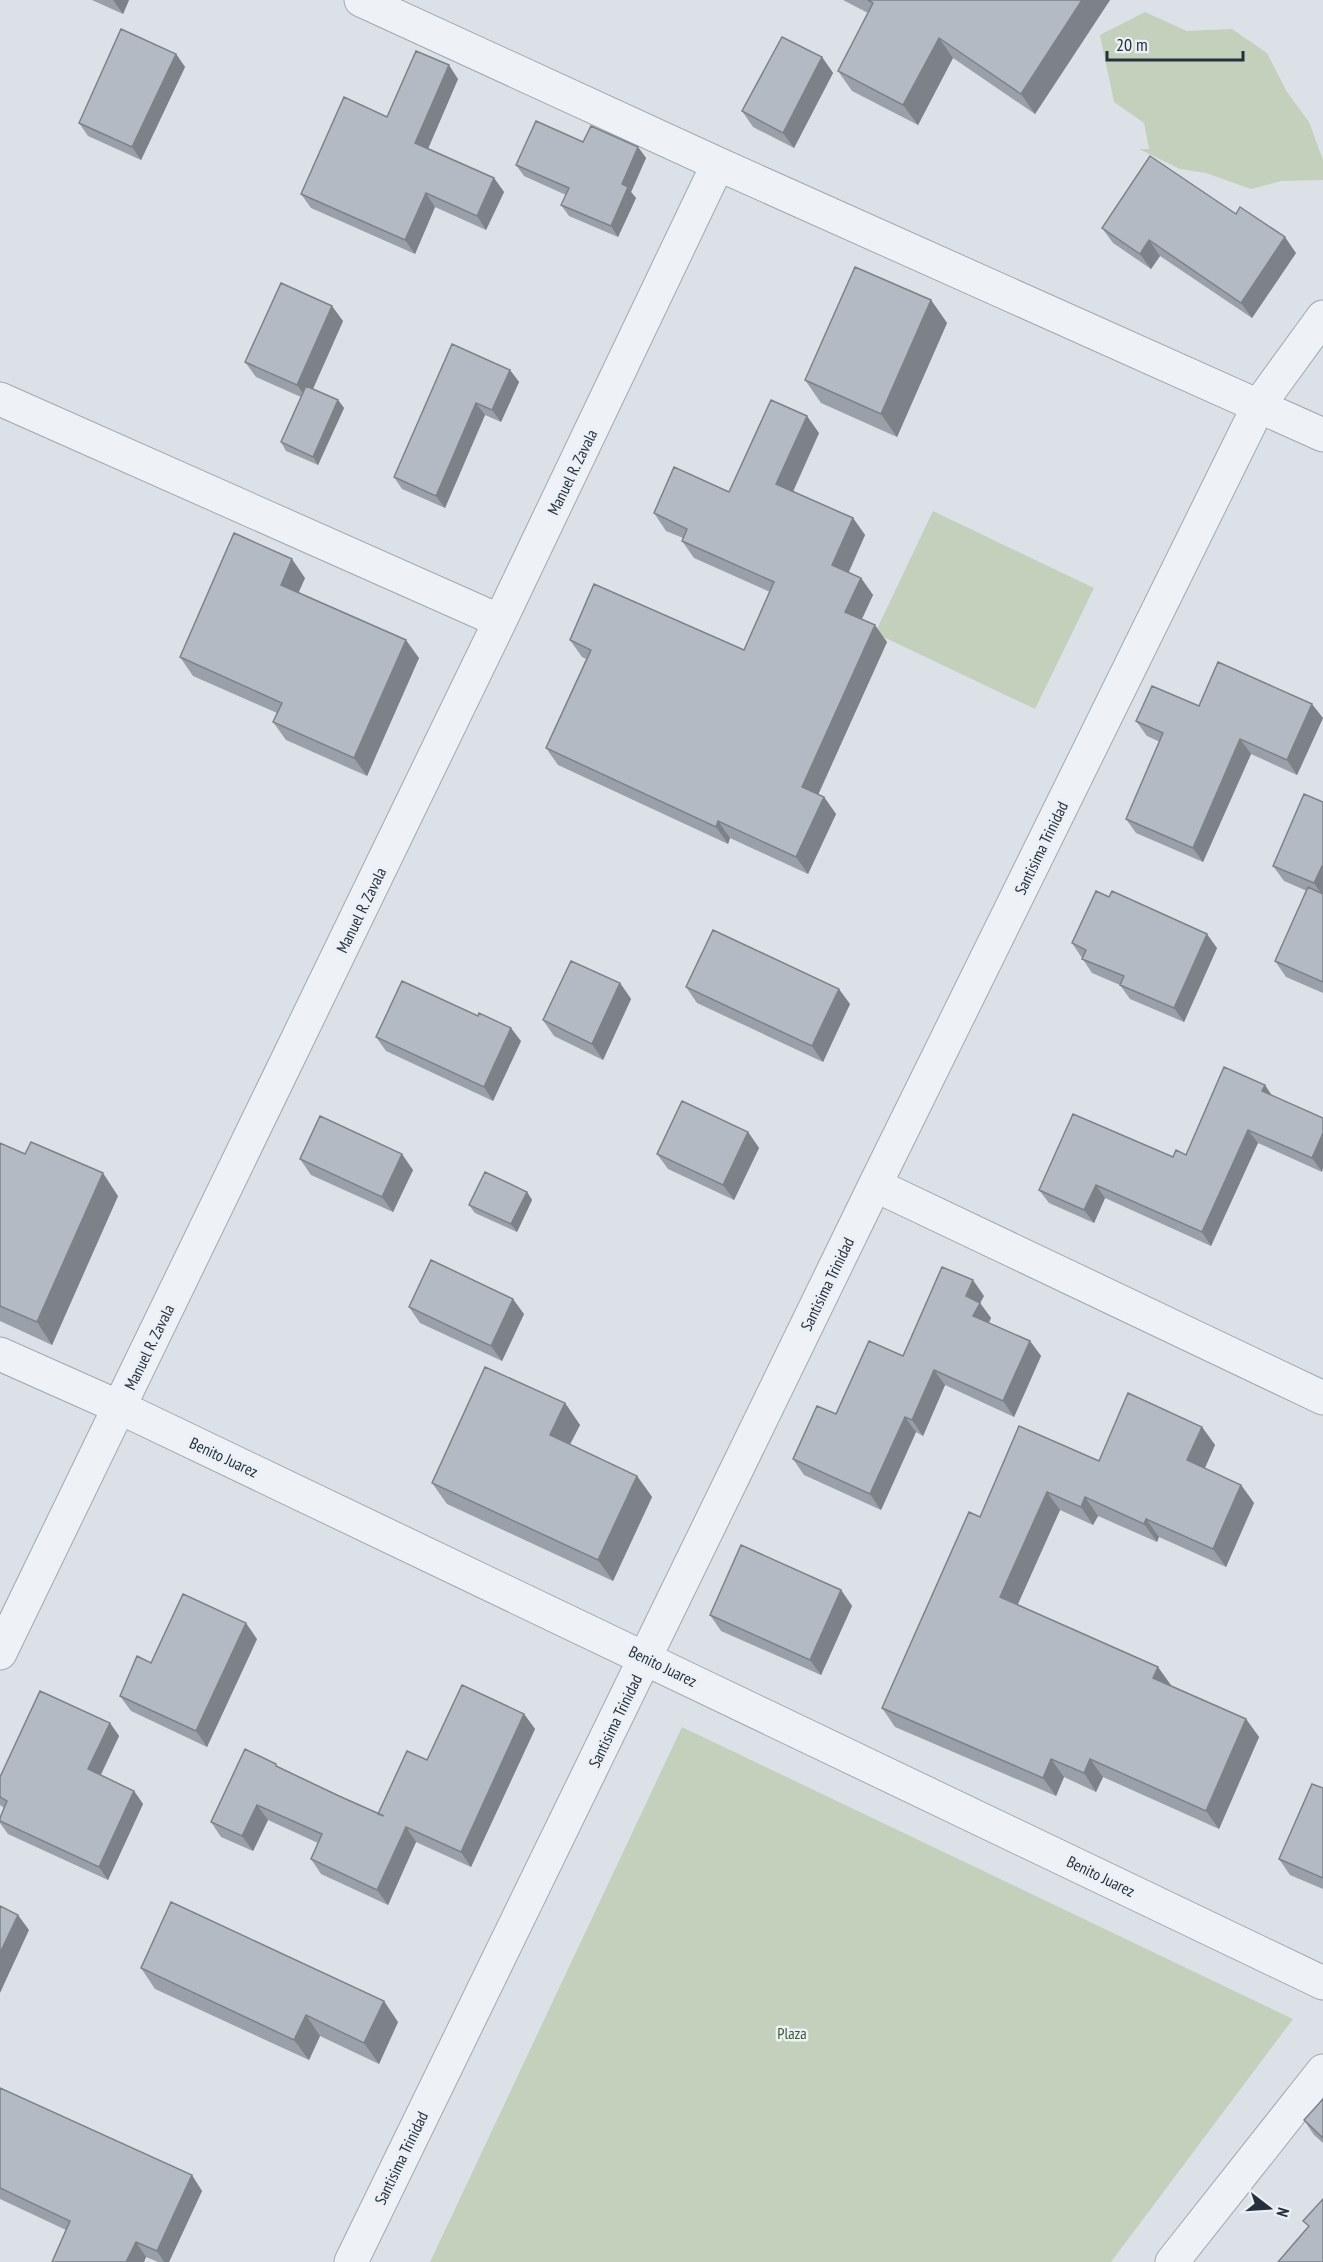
<svg xmlns="http://www.w3.org/2000/svg" width="1323" height="2262" font-family="'PT Sans Narrow',sans-serif">
<rect width="100%" height="100%" fill="#dce1e7"/>
<path fill="#c3d1bc" d="M 1145,12 L 1187,31 L 1232,29 L 1267,53 L 1287,92 L 1309,122 L 1323,160 L 1323,180 L 1281,181 L 1251,189 L 1206,173 L 1180,169 L 1139,149 L 1149,149 L 1144,123 L 1114,102 L 1100,35 Z
M 933,511 L 1094,588 L 1035,709 L 875,633 Z
M 682,1727 L 1293,2019 L 1111,2262 L 430,2262 Z"/>
<g fill="none" stroke-linecap="round" stroke-linejoin="round">
<defs>
<path id="minor" d="M 361,0 L 718,164 L 1323,435
M 0,399 L 500,621
M 875,1185 L 1323,1398
M 0,1354 L 119,1407 L 1323,1983
M 0,1653 L 500,621 L 718,164
M 351,2262 L 875,1185 L 1259,405 L 1323,317
M 1172,2262 L 1323,2071"/>
</defs>
<use href="#minor" stroke="#a1a8b1" stroke-width="35"/>
<use href="#minor" stroke="#eef1f5" stroke-width="33"/>
</g>
<path fill="#9aa0a9" d="M 92,0 L 129,0 L 123,14 Z
M 843,0 L 1110,0 L 1035,114 L 953,58 L 918,125 L 852,91 L 838,71 L 868,13 Z
M 176,54 L 185,67 L 141,160 L 88,136 L 79,123 Z
M 822,57 L 833,73 L 794,148 L 753,127 L 742,111 Z
M 458,79 L 428,148 L 494,178 L 504,192 L 486,230 L 435,207 L 415,254 L 311,208 L 301,194 L 387,117 Z
M 583,142 L 638,147 L 646,158 L 631,192 L 636,198 L 618,237 L 569,216 L 561,205 L 566,195 L 524,176 L 516,165 Z
M 1236,214 L 1296,253 L 1252,318 L 1160,256 L 1151,269 L 1113,243 L 1102,228 Z
M 931,300 L 947,323 L 897,437 L 821,403 L 805,380 Z
M 343,321 L 313,389 L 338,400 L 344,408 L 318,465 L 286,451 L 281,442 L 301,397 L 256,377 L 245,362 Z
M 510,370 L 519,382 L 501,422 L 485,415 L 445,508 L 402,489 L 394,477 Z
M 819,433 L 793,492 L 853,518 L 865,535 L 849,572 L 861,578 L 873,595 L 862,619 L 887,642 L 818,794 L 824,797 L 836,814 L 808,874 L 730,838 L 728,844 L 558,765 L 546,748 L 586,659 L 582,657 L 570,640 L 744,650 L 770,592 L 694,558 L 682,541 L 683,538 L 666,531 L 654,513 L 729,492 Z
M 305,578 L 298,593 L 419,658 L 367,776 L 286,740 L 273,722 L 277,713 L 193,676 L 180,657 Z
M 1199,706 L 1323,718 L 1297,775 L 1251,754 L 1203,862 L 1136,833 L 1126,819 L 1160,742 L 1147,736 L 1136,721 Z
M 1323,802 L 1323,993 L 1286,977 L 1275,961 L 1307,891 L 1284,881 L 1273,866 Z
M 1072,943 L 1217,948 L 1184,1022 L 1130,999 L 1120,985 L 1092,973 Z
M 620,983 L 631,999 L 603,1060 L 554,1036 L 543,1020 Z
M 686,987 L 850,1004 L 823,1062 L 697,1003 Z
M 376,1037 L 521,1041 L 493,1101 L 386,1051 Z
M 1265,1085 L 1322,1172 L 1258,1143 L 1211,1246 L 1105,1198 L 1094,1223 L 1049,1203 L 1039,1190 L 1186,1155 Z
M 748,1132 L 759,1148 L 734,1200 L 668,1169 L 657,1154 Z
M 0,1143 L 118,1196 L 52,1345 L 0,1321 Z
M 300,1159 L 413,1170 L 393,1212 L 311,1175 Z
M 527,1192 L 532,1200 L 517,1232 L 475,1213 L 469,1205 Z
M 984,1296 L 980,1303 L 991,1318 L 989,1323 L 1030,1341 L 1041,1356 L 1014,1417 L 945,1385 L 923,1436 L 916,1432 L 881,1510 L 804,1475 L 793,1459 L 836,1414 L 903,1356 Z
M 409,1307 L 524,1314 L 502,1361 L 420,1323 Z
M 565,1403 L 580,1425 L 570,1444 L 637,1476 L 652,1497 L 613,1581 L 447,1504 L 432,1483 Z
M 1202,1427 L 1215,1445 L 1205,1468 L 1241,1485 L 1254,1503 L 1226,1567 L 1159,1537 L 1157,1542 L 1098,1516 L 1093,1525 L 1060,1510 L 1018,1604 L 1171,1685 L 1171,1686 L 1246,1719 L 1259,1737 L 1219,1829 L 1103,1777 L 1096,1792 L 1064,1777 L 1056,1796 L 895,1727 L 882,1708 L 980,1517 L 1099,1461 Z
M 841,1590 L 852,1606 L 821,1675 L 721,1631 L 710,1615 Z
M 257,1639 L 207,1747 L 131,1711 L 120,1696 L 151,1663 Z
M 524,1714 L 535,1729 L 471,1867 L 416,1842 L 388,1905 L 321,1874 L 311,1859 L 318,1843 L 268,1820 L 253,1851 L 221,1837 L 211,1822 L 279,1767 L 378,1814 L 427,1760 Z
M 110,1723 L 119,1736 L 101,1775 L 134,1791 L 143,1804 L 108,1880 L 8,1834 L 0,1823 L 0,1818 L 4,1808 L 0,1805 L 0,1777 Z
M 1323,1788 L 1323,1889 L 1290,1875 L 1279,1859 Z
M 141,1968 L 398,2022 L 379,2064 L 320,2036 L 309,2060 L 155,1989 Z
M 0,2088 L 202,2191 L 169,2262 L 158,2262 L 146,2257 L 144,2262 L 52,2262 L 66,2230 L 0,2199 Z
M 1323,2099 L 1323,2143 L 1314,2135 L 1304,2120 Z"/>
<path fill="#7d8289" d="M 113,0 L 129,0 L 123,14 Z
M 1082,0 L 1110,0 L 1035,114 L 1021,94 Z
M 939,38 L 953,58 L 918,125 L 903,105 Z
M 176,54 L 185,67 L 141,160 L 132,147 Z
M 822,57 L 833,73 L 794,148 L 783,133 Z
M 449,65 L 458,79 L 425,156 L 415,143 Z
M 638,147 L 646,158 L 631,192 L 636,198 L 618,237 L 611,226 L 622,184 Z
M 494,178 L 504,192 L 486,230 L 477,216 Z
M 426,193 L 435,207 L 415,254 L 405,240 Z
M 1285,237 L 1296,253 L 1252,318 L 1241,303 Z
M 1149,240 L 1160,256 L 1151,269 L 1140,254 Z
M 931,300 L 947,323 L 897,437 L 881,414 Z
M 332,306 L 343,321 L 308,400 L 297,385 Z
M 510,370 L 519,382 L 501,422 L 492,410 Z
M 338,400 L 344,408 L 318,465 L 313,457 Z
M 476,403 L 485,415 L 445,508 L 436,496 Z
M 807,416 L 819,433 L 788,502 L 776,484 Z
M 853,518 L 865,535 L 844,582 L 832,565 Z
M 292,559 L 305,578 L 294,603 L 281,585 Z
M 861,578 L 873,595 L 857,629 L 845,612 Z
M 875,625 L 887,642 L 814,804 L 802,787 Z
M 406,640 L 419,658 L 367,776 L 354,758 Z
M 1312,704 L 1323,718 L 1297,775 L 1287,760 Z
M 1240,739 L 1251,754 L 1203,862 L 1193,848 Z
M 824,797 L 836,814 L 808,874 L 796,857 Z
M 718,821 L 730,838 L 728,844 L 716,827 Z
M 1323,864 L 1323,896 L 1314,883 Z
M 1207,934 L 1217,948 L 1184,1022 L 1174,1008 Z
M 620,983 L 631,999 L 603,1060 L 592,1044 Z
M 839,989 L 850,1004 L 823,1062 L 812,1046 Z
M 511,1028 L 521,1041 L 493,1101 L 484,1087 Z
M 1265,1085 L 1274,1099 L 1262,1091 Z
M 1248,1130 L 1258,1143 L 1211,1246 L 1202,1232 Z
M 748,1132 L 759,1148 L 734,1200 L 723,1185 Z
M 1323,1133 L 1323,1168 L 1322,1172 L 1312,1158 Z
M 402,1154 L 413,1170 L 393,1212 L 382,1197 Z
M 103,1173 L 118,1196 L 52,1345 L 37,1322 Z
M 1096,1185 L 1105,1198 L 1094,1223 L 1084,1210 Z
M 527,1192 L 532,1200 L 517,1232 L 511,1224 Z
M 973,1280 L 984,1296 L 980,1303 L 991,1318 L 984,1331 L 973,1316 L 966,1296 Z
M 513,1299 L 524,1314 L 502,1361 L 491,1346 Z
M 1030,1341 L 1041,1356 L 1014,1417 L 1003,1401 Z
M 934,1370 L 945,1385 L 923,1436 L 912,1420 Z
M 565,1403 L 580,1425 L 564,1456 L 550,1435 Z
M 905,1417 L 916,1432 L 881,1510 L 870,1494 Z
M 1202,1427 L 1215,1445 L 1200,1479 L 1187,1460 Z
M 637,1476 L 652,1497 L 613,1581 L 598,1560 Z
M 1241,1485 L 1254,1503 L 1226,1567 L 1213,1549 Z
M 1047,1492 L 1060,1510 L 1013,1615 L 1000,1597 Z
M 1085,1497 L 1098,1516 L 1093,1525 L 1081,1507 Z
M 1146,1519 L 1159,1537 L 1157,1542 L 1144,1524 Z
M 841,1590 L 852,1606 L 821,1675 L 810,1660 Z
M 246,1623 L 257,1639 L 207,1747 L 196,1731 Z
M 1158,1667 L 1171,1685 L 1166,1696 L 1153,1678 Z
M 524,1714 L 535,1729 L 471,1867 L 461,1852 Z
M 1246,1719 L 1259,1737 L 1219,1829 L 1206,1811 Z
M 110,1723 L 119,1736 L 97,1782 L 88,1769 Z
M 1051,1759 L 1064,1777 L 1056,1796 L 1043,1778 Z
M 1090,1759 L 1103,1777 L 1096,1792 L 1084,1773 Z
M 134,1791 L 143,1804 L 108,1880 L 99,1867 Z
M 257,1805 L 268,1820 L 253,1851 L 242,1836 Z
M 406,1827 L 416,1842 L 388,1905 L 377,1890 Z
M 18,1915 L 29,1930 L 0,1993 L 0,1953 Z
M 384,2001 L 398,2022 L 379,2064 L 364,2043 Z
M 306,2015 L 320,2036 L 309,2060 L 294,2040 Z
M 192,2175 L 202,2191 L 169,2262 L 164,2262 L 157,2251 Z
M 136,2242 L 146,2257 L 144,2262 L 126,2262 Z"/>
<path fill="#b3bac4" stroke="#7d8289" stroke-width="1.5" d="M 868,0 L 1082,0 L 1021,94 L 939,38 L 903,105 L 838,71 L 873,3 Z
M 121,29 L 176,54 L 132,147 L 79,123 Z
M 782,37 L 822,57 L 783,133 L 742,111 Z
M 416,51 L 449,65 L 415,143 L 494,178 L 477,216 L 426,193 L 405,240 L 301,194 L 344,97 L 387,117 Z
M 536,121 L 583,142 L 591,126 L 638,147 L 622,184 L 628,187 L 611,226 L 561,205 L 569,188 L 516,165 Z
M 1150,156 L 1236,214 L 1240,207 L 1285,237 L 1241,303 L 1149,240 L 1140,254 L 1102,228 Z
M 855,267 L 931,300 L 881,414 L 805,380 Z
M 281,283 L 332,306 L 297,385 L 245,362 Z
M 452,344 L 510,370 L 492,410 L 476,403 L 436,496 L 394,477 Z
M 306,386 L 338,400 L 313,457 L 281,442 Z
M 771,400 L 807,416 L 776,484 L 853,518 L 832,565 L 861,578 L 845,612 L 875,625 L 802,787 L 824,797 L 796,857 L 718,821 L 716,827 L 546,748 L 591,650 L 570,640 L 594,584 L 744,650 L 774,582 L 682,541 L 687,529 L 654,513 L 674,467 L 729,492 Z
M 234,533 L 292,559 L 281,585 L 406,640 L 354,758 L 273,722 L 282,703 L 180,657 Z
M 1218,662 L 1312,704 L 1287,760 L 1240,739 L 1193,848 L 1126,819 L 1163,733 L 1136,721 L 1152,686 L 1199,706 Z
M 1304,794 L 1323,802 L 1323,864 L 1314,883 L 1273,866 Z
M 1308,887 L 1323,894 L 1323,982 L 1275,961 Z
M 1096,891 L 1109,897 L 1112,891 L 1207,934 L 1174,1008 L 1120,985 L 1124,976 L 1082,959 L 1086,950 L 1072,943 Z
M 713,930 L 839,989 L 812,1046 L 686,987 Z
M 571,961 L 620,983 L 592,1044 L 543,1020 Z
M 402,981 L 478,1016 L 479,1013 L 511,1028 L 484,1087 L 376,1037 Z
M 1224,1067 L 1265,1085 L 1262,1091 L 1323,1118 L 1323,1133 L 1312,1158 L 1248,1130 L 1202,1232 L 1096,1185 L 1084,1210 L 1039,1190 L 1073,1114 L 1173,1157 L 1176,1150 L 1186,1155 Z
M 682,1101 L 748,1132 L 723,1185 L 657,1154 Z
M 320,1116 L 402,1154 L 382,1197 L 300,1159 Z
M 31,1142 L 103,1173 L 37,1322 L 0,1306 L 0,1143 L 25,1154 Z
M 485,1172 L 527,1192 L 511,1224 L 469,1205 Z
M 431,1260 L 513,1299 L 491,1346 L 409,1307 Z
M 942,1267 L 973,1280 L 966,1296 L 980,1303 L 973,1316 L 1030,1341 L 1003,1401 L 934,1370 L 912,1420 L 905,1417 L 870,1494 L 793,1459 L 817,1406 L 836,1414 L 869,1341 L 903,1356 Z
M 485,1367 L 565,1403 L 550,1435 L 637,1476 L 598,1560 L 432,1483 Z
M 1128,1393 L 1202,1427 L 1187,1460 L 1241,1485 L 1213,1549 L 1146,1519 L 1144,1524 L 1085,1497 L 1081,1507 L 1047,1492 L 1000,1597 L 1158,1667 L 1153,1678 L 1246,1719 L 1206,1811 L 1090,1759 L 1084,1773 L 1051,1759 L 1043,1778 L 882,1708 L 969,1512 L 980,1517 L 1019,1426 L 1099,1461 Z
M 741,1545 L 841,1590 L 810,1660 L 710,1615 Z
M 183,1594 L 246,1623 L 196,1731 L 120,1696 L 137,1656 L 151,1663 Z
M 462,1685 L 524,1714 L 461,1852 L 406,1827 L 377,1890 L 311,1859 L 322,1834 L 257,1805 L 242,1836 L 211,1822 L 245,1749 L 276,1764 L 276,1766 L 339,1796 L 384,1816 L 378,1814 L 407,1751 L 427,1760 Z
M 40,1691 L 110,1723 L 88,1769 L 134,1791 L 99,1867 L 0,1821 L 0,1818 L 7,1801 L 0,1797 L 0,1777 Z
M 1312,1784 L 1323,1788 L 1323,1878 L 1279,1859 Z
M 171,1902 L 384,2001 L 364,2043 L 306,2015 L 294,2040 L 141,1968 Z
M 0,1906 L 18,1915 L 0,1953 Z
M 0,2088 L 192,2175 L 157,2251 L 136,2242 L 126,2262 L 52,2262 L 70,2221 L 0,2188 Z
M 1323,2099 L 1323,2138 L 1304,2120 Z
M 1323,2199 L 1323,2262 L 1278,2262 L 1309,2226 L 1303,2221 Z"/>
<g text-anchor="middle" dominant-baseline="central" stroke-width="5" stroke-linejoin="round" paint-order="stroke">
<g font-size="16" fill="#25303e" stroke="#ebf0f5">
<text transform="translate(572 472) rotate(-64)">Manuel R. Zavala</text>
<text transform="translate(1041 848) rotate(-64)">Santisima Trinidad</text>
<text transform="translate(361 910) rotate(-64)">Manuel R. Zavala</text>
<text transform="translate(827 1284) rotate(-64)">Santisima Trinidad</text>
<text transform="translate(149 1347) rotate(-64)">Manuel R. Zavala</text>
<text transform="translate(224 1457) rotate(25)">Benito Juarez</text>
<text transform="translate(663 1666) rotate(26)">Benito Juarez</text>
<text transform="translate(615 1721) rotate(-64)">Santisima Trinidad</text>
<text transform="translate(1101 1876) rotate(26)">Benito Juarez</text>
<text transform="translate(401 2158) rotate(-64)">Santisima Trinidad</text>
</g>
<g font-size="16" fill="#3c5a31" stroke="#ebf0f5">
<text x="792" y="2033">Plaza</text>
</g>
</g>
<g transform="translate(1269 2208) rotate(107)" stroke="#ebf0f5" stroke-width="4.5" paint-order="stroke">
<path d="M0-4.5L10 22L0 15L-10 22Z" fill="#25303e"/>
<text y="-9" font-size="16" font-weight="bold" text-anchor="middle" fill="#25303e">N</text>
</g>
<path d="M1107 51v9h136v-9" fill="none" stroke="#25303e" stroke-width="3"/>
<text x="1116" y="51" font-size="18" fill="#25303e" stroke="#ebf0f5" stroke-width="4.5" paint-order="stroke">20 m</text>
</svg>
